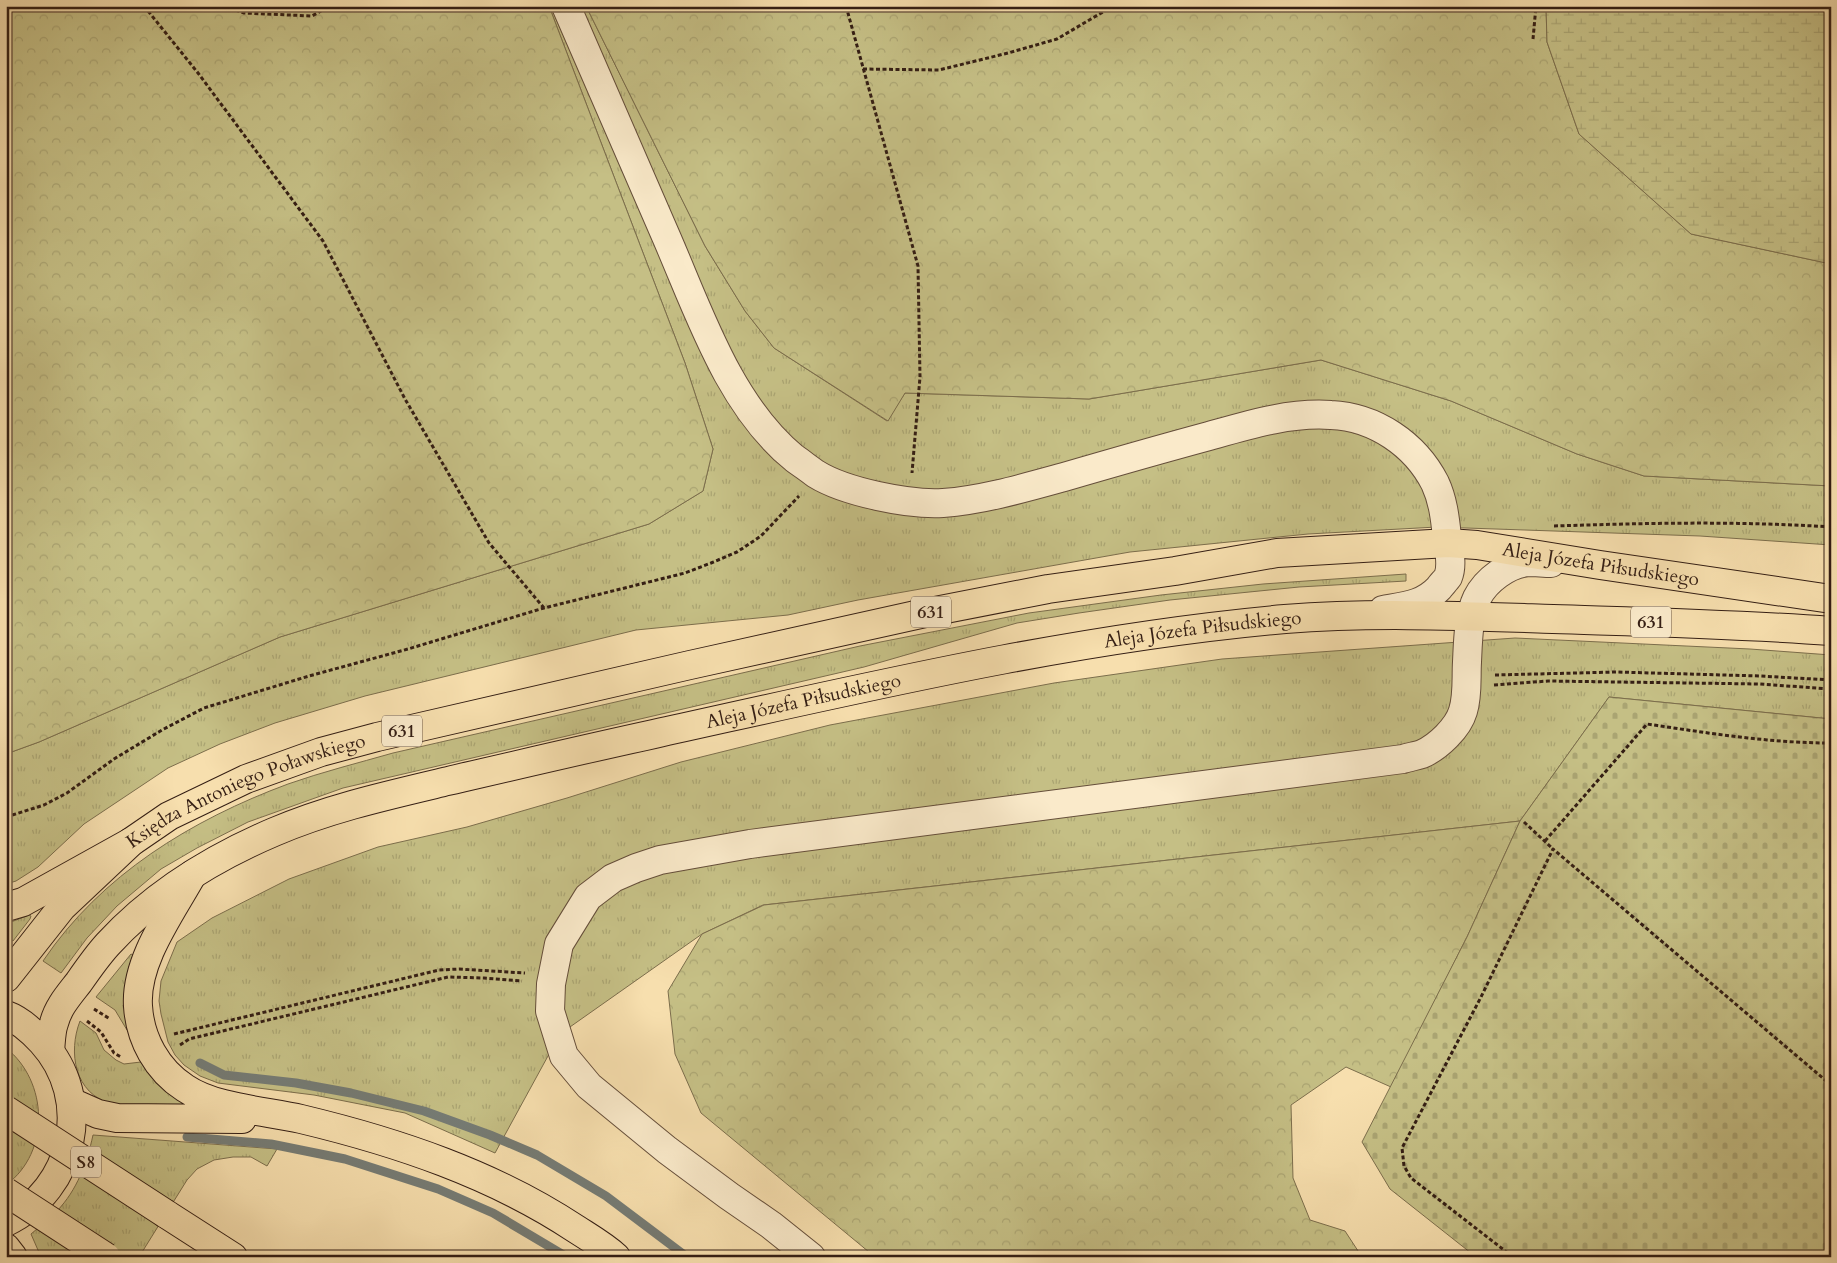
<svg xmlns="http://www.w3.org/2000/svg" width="1837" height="1263" font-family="Cardo,serif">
<defs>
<pattern id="grass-tufts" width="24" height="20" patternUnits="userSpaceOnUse" patternTransform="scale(1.25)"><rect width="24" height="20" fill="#c5bf85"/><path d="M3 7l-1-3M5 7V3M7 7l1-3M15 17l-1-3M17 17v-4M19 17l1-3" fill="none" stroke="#aaa472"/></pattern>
<pattern id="forest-crowns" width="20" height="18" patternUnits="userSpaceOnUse" patternTransform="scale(1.25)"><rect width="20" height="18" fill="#c5bf85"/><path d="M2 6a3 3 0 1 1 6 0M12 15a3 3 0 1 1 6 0" fill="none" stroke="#aaa472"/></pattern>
<pattern id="wetland-marsh" width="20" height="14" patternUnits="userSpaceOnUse" patternTransform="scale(1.25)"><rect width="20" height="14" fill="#c5bf85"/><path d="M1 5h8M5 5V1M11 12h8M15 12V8" fill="none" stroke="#aaa472"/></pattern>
<pattern id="cemetery-stones" width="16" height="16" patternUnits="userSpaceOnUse" patternTransform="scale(1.25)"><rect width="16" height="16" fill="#c5bf85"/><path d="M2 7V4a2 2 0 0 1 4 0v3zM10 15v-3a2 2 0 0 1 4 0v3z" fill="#aaa472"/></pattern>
</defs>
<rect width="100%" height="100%" fill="#f7dfae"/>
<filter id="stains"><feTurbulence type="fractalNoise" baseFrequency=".004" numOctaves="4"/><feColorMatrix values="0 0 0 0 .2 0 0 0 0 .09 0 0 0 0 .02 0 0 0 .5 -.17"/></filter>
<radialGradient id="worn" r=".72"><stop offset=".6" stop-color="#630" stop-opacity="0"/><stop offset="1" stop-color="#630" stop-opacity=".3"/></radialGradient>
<path fill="url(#grass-tufts)" stroke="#7c6e4c" d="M 549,6 L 586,6 L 705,246 L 745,311 L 774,348 L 887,421 L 905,393 L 1089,399 L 1321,360 L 1451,401 L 1577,454 L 1644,476 L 1831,486 L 1831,545 L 1700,536 L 1437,527 L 1308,534 L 1130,552 L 858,600 L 788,615 L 636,630 L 365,696 L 275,723 L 220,744 L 168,768 L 84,824 L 38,867 L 16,881 L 6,884 L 6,754 L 39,742 L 280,637 L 649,524 L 703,491 L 713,449 L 685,363 Z
M 1406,574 L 1406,581 L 1299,587 L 1170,600 L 1079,613 L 1017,623 L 864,667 L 343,788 L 248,822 L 197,848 L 161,869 L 117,906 L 87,938 L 61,973 L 43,961 C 101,875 191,820 288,784 C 322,772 358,763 393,753 L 860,646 L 1029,613 L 1161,595 L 1263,584 Z
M 1515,638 L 1750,649 L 1831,655 L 1831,719 L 1609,697 L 1520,821 L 763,905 L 702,934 L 560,1034 L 495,1153 L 405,1113 L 314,1095 L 218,1083 L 200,1076 L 184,1065 L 175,1055 L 168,1042 L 161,1014 L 159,1001 L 161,981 L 177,942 L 212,918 L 289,879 L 378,847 L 467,827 L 567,798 L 681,762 L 830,725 L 1054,683 L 1222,659 Z
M 29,915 L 31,916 L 30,919 L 13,941 L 6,937 L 6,924 Z
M 131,954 L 133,955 L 129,967 L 124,1004 L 127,1030 L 115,1010 L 96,997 Z
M 80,1021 L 96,1033 L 104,1050 L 116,1060 L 124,1064 L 141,1062 L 162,1087 L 186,1104 L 186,1106 C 162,1106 135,1110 112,1104 C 74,1094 68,1052 80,1021 Z
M 6,1048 C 48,1081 51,1152 6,1185 Z
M 93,1135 L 277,1149 L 267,1166 L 251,1157 L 233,1157 L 214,1160 L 197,1169 L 187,1180 L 139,1257 L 41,1257 L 31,1234 C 40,1226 49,1220 57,1211 C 77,1190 87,1163 93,1135 Z"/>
<path fill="url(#forest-crowns)" stroke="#7c6e4c" d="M 6,6 L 549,6 L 685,363 L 713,449 L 703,491 L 649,524 L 280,637 L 39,742 L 6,754 Z
M 586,6 L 1546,6 L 1547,42 L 1579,134 L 1691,234 L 1831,264 L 1831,486 L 1644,476 L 1577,454 L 1451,401 L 1321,360 L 1089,399 L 905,393 L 888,421 L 774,348 L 745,311 L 705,246 Z
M 1520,821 L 1467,937 L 1391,1087 L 1346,1067 L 1291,1105 L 1293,1178 L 1310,1220 L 1345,1231 L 1362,1257 L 875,1257 L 701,1113 L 675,1054 L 668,991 L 702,934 L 764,905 Z"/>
<path fill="url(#wetland-marsh)" stroke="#7c6e4c" d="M 1546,6 L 1831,6 L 1831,264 L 1691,234 L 1579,134 L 1547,42 Z"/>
<path fill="url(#cemetery-stones)" stroke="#7c6e4c" d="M 1609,697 L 1831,719 L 1831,1257 L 1476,1257 L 1390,1189 L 1362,1142 L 1467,937 L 1520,821 Z"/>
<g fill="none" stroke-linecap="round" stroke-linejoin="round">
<path stroke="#767c75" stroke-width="9" d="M 200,1063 L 224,1075 L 296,1083 L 351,1093 L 424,1111 L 490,1135 L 537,1155 L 606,1196 L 687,1257
M 187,1137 L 271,1144 L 345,1159 L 438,1189 L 493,1213 L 567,1257"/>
<defs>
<path id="minor" d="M 566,6 C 599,82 632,158 665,234 C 698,309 728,404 794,458 C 801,463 809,469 816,474 C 845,492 909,505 943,503 C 983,500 1024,488 1064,477 C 1112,463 1161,449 1209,436 C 1248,425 1290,412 1331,415 C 1375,417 1415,444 1435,483 C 1443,500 1445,518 1447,537 C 1449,550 1453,565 1448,577 C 1446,580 1441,585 1439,588 C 1423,605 1405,606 1383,610
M 811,1257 L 771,1225 L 729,1196 L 667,1150 L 589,1086 L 564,1056 L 550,1011 L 551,984 L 559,944 L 588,897 L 613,878 L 636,868 L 660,860 L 750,844 L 1403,759 C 1409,757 1416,756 1422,754 C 1438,747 1458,728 1463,711 C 1468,695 1466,678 1467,662 C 1468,642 1468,617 1477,598 C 1486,580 1508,564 1528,562 C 1536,562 1544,563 1551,563"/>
<g id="major">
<path id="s1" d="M 6,978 L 62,907 L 131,842 L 169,816 L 246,779 L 321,752 L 377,737 L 690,665 L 925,613 L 1048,589 L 1175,571 L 1277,553 L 1448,543 L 1477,545 L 1600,565 L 1831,599"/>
<path d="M 6,1015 C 20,1020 32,1031 42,1042 C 94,1099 75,1189 6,1222"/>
<path id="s2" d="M 50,1051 C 51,1042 51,1031 54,1023 C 58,1007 69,995 79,982 C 88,969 97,956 108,944 C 153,895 213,858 274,832 C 330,808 389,795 448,781 C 517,765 585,749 654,734 C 863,688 1071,638 1285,619 C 1374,612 1464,616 1553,619 C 1646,622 1738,624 1831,631"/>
</g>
<path id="highway" d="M 192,875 C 171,913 135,961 138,1006 C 140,1039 157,1070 185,1088 C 214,1108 266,1111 301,1119 C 397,1142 493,1174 576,1229 C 590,1238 604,1246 616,1257
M 6,907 L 23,902 L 131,842
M 71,1102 L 98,1114 L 117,1118 L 242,1119
M 166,1214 L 233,1257
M 6,1248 L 13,1257"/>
</defs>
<use href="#minor" stroke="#654e3a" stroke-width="30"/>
<use href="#major" stroke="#341e14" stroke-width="30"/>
<use href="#highway" stroke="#341e14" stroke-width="30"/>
<path stroke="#341e14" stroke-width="3" stroke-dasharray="4 2.5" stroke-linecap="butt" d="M 144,6 L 198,73 L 323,241 L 405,399 L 489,543 L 544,608
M 223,6 L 244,13 L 312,16 L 330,6
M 846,6 L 918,266 L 920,377 L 912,473
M 1533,39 L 1536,6
M 863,69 L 939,70 L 1008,53 L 1057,39 L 1113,6
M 1554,526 C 1646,523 1739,521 1831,527
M 1495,675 L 1617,672 L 1760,676 L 1831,680
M 1494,685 L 1548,681 L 1759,684 L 1831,689
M 6,817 L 44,805 L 67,793 L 114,759 L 162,730 L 204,708 L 309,676 L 408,649 L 544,608 L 685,573 L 711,563 L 737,552 L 761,536 L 799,496
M 1524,822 L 1553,849
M 1545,841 L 1647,724 C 1708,733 1769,743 1831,743
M 94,1009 L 110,1019
M 87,1021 L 101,1032 L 114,1053 L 121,1057
M 174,1034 L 439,970 L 459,969 L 525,973
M 180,1045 L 189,1039 L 448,977 L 484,978 L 522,981
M 1513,1257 L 1411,1178 L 1404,1166 L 1402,1148 L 1481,997 L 1553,849 L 1831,1085"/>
<use href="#minor" stroke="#faeaca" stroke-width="28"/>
<use href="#major" stroke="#f7dfae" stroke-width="28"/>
<use href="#highway" stroke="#f7dfae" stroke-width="28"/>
<defs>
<path id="highway-bridge" d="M 6,1110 L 166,1214
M 6,1192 L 106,1257"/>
</defs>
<use href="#highway-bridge" stroke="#341e14" stroke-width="30" stroke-linecap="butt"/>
<use href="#highway-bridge" stroke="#f7dfae" stroke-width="28"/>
</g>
<g text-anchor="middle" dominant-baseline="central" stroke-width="4.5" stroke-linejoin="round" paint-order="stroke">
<g fill="#faeaca" stroke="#6f5b4b" stroke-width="1">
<rect x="911" y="596.5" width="40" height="31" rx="4"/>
<rect x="1631" y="606.5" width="40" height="31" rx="4"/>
<rect x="382" y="715.5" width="40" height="31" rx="4"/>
<rect x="71" y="1146.5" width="30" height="31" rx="4"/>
</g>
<g font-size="18" font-weight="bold" fill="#341e14">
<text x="931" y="612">631</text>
<text x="1651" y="622">631</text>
<text x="402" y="731">631</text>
<text x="86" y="1162">S8</text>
</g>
<g font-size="19" fill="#341e14" stroke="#faeaca">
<text stroke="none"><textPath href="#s1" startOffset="1699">Aleja Józefa Piłsudskiego</textPath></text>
<text stroke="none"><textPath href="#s2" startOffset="1278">Aleja Józefa Piłsudskiego</textPath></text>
<text stroke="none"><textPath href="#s2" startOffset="872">Aleja Józefa Piłsudskiego</textPath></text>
<text stroke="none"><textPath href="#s1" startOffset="312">Księdza Antoniego Poławskiego</textPath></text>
</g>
</g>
<rect width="1837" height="1263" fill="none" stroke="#f7dfae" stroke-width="25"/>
<rect x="8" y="8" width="1822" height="1248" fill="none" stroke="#341e14" stroke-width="2.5"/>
<rect x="12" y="12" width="1812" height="1238" fill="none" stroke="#341e14"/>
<rect width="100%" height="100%" filter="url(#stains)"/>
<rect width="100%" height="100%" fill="url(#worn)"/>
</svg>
